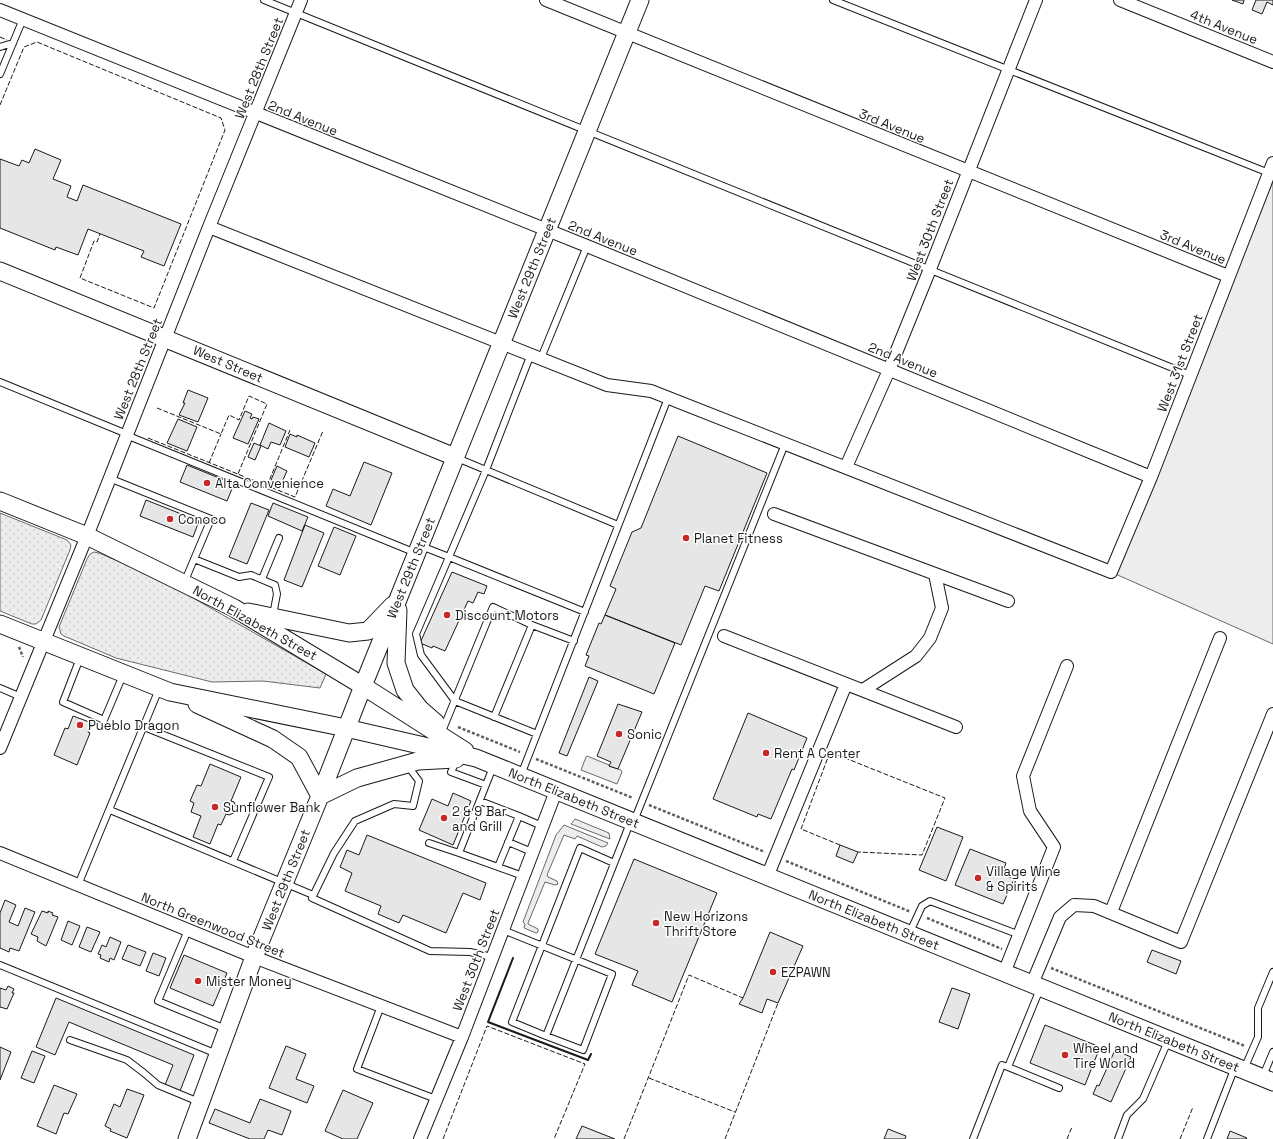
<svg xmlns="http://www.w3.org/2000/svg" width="1273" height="1139" font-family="'Space Grotesk',sans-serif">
<defs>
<pattern id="park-dots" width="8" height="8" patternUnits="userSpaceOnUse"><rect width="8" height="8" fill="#ededed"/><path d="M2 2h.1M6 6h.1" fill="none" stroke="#cbcbcb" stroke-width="1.8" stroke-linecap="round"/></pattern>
</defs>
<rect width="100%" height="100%" fill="#fff"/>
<path fill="#ededed" stroke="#6a6a6a" d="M 1273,182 L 1273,644 L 1111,572 L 1228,276 Z
M 587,756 L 609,765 L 609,766 L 621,770 L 622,772 L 617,784 L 581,770 L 586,757 Z
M 575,819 L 609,833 L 610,839 L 571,824 Z
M 564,825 L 608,843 L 606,846 L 602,847 L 577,836 L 575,839 L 564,835 L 547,875 L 548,877 L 557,881 L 558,884 L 555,885 L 545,882 L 528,923 L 528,924 L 538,929 L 538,932 L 536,933 L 524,928 L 525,924 L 523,922 L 556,835 Z"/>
<path fill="url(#park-dots)" stroke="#6a6a6a" d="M 0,513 L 67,540 L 71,545 L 70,550 L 41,620 L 36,624 L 32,624 L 0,611 Z
M 94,552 L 99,553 L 160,579 L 326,674 L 320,688 L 263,681 L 212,682 L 116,658 L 64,636 L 61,634 L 59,627 L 87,559 L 90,554 Z"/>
<path fill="#e6e6e6" stroke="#1a1a1a" d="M 1232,0 L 1244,0 L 1243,4 Z
M 1256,0 L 1273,0 L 1273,5 L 1267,2 L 1262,14 L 1252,10 Z
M 35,149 L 61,160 L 53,179 L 71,186 L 67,197 L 77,201 L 83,185 L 181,224 L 164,266 L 141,257 L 144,251 L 88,229 L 78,255 L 56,247 L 55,250 L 0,228 L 0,159 L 19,166 L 22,160 L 29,163 Z
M 188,390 L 208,398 L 198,422 L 179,415 L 185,403 L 183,403 Z
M 245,411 L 252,414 L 250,418 L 252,419 L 253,417 L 259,419 L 248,444 L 233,438 Z
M 178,419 L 197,427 L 187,451 L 167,443 Z
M 269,423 L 286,431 L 280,445 L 271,442 L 268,449 L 260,445 Z
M 290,434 L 297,437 L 297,435 L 315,443 L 309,457 L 285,447 Z
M 678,436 L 767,473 L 719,591 L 705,586 L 681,645 L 605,615 L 616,589 L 610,586 L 632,532 L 641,528 Z
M 254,443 L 261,446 L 255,460 L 248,457 Z
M 364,462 L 392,473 L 371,525 L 326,506 L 333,489 L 350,496 Z
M 187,465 L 234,484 L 227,501 L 180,482 Z
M 277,466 L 287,471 L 281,484 L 271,480 Z
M 146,500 L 199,521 L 193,537 L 140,516 Z
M 251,503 L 269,510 L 247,564 L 229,557 Z
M 273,503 L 308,517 L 302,531 L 268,516 Z
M 305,525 L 324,533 L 302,587 L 284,580 Z
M 334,527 L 356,536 L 340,575 L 318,566 Z
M 452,572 L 487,586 L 484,594 L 478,592 L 473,603 L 468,601 L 445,651 L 433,646 L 432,648 L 420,643 Z
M 605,615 L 675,643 L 654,694 L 585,666 L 589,656 L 586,655 L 599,623 L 601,624 Z
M 589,677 L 598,681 L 567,756 L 559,753 Z
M 618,704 L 642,712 L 618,769 L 609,766 L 611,762 L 597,756 Z
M 748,713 L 807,738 L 794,770 L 792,769 L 771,819 L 758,814 L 757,817 L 713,799 Z
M 73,716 L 92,723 L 88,732 L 90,733 L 77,765 L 54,755 L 65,728 L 68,729 Z
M 210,764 L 241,777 L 231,801 L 234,802 L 238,811 L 229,815 L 226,814 L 221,825 L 218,824 L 210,844 L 193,837 L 201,816 L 191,812 L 194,803 L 190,801 L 197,785 L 201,786 Z
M 453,793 L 471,801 L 453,845 L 419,830 L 432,799 L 448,806 Z
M 937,827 L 963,837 L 946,881 L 919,870 Z
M 367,835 L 486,883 L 480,900 L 463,893 L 446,933 L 403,915 L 399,923 L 378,914 L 381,906 L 345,891 L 352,873 L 340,867 L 347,850 L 359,855 Z
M 840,845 L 858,852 L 853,863 L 836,856 Z
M 970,849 L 1006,863 L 1002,874 L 1014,879 L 1003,904 L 955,885 Z
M 634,859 L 717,893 L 672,1002 L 632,985 L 638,971 L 595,954 Z
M 5,900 L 16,905 L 9,922 L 18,926 L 25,908 L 35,912 L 19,951 L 10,948 L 9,952 L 0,948 L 0,913 Z
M 42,911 L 48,913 L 48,911 L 53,913 L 52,915 L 58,917 L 46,946 L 37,941 L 38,937 L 31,934 Z
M 68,921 L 80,926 L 72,945 L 61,940 Z
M 87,927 L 100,932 L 91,952 L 79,947 Z
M 770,932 L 803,946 L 778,1003 L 767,999 L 762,1013 L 739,1004 L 743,998 Z
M 110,937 L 121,942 L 114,960 L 110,958 L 109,962 L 100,958 L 101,955 L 98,954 L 102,945 L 106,947 Z
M 128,945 L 146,952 L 140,966 L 122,959 Z
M 1152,950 L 1181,961 L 1176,974 L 1147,962 Z
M 153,953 L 166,958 L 159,976 L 146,971 Z
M 184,955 L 227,973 L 213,1006 L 170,988 Z
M 8,986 L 14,989 L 12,993 L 14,993 L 7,1009 L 0,1007 L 0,988 L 6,990 Z
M 952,988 L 970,994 L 958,1029 L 939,1022 Z
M 56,998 L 194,1055 L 180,1091 L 165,1085 L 173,1065 L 69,1022 L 55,1055 L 36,1047 Z
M 1045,1025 L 1100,1047 L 1085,1085 L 1030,1063 Z
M 286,1046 L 306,1054 L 296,1079 L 314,1086 L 307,1103 L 269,1088 Z
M 0,1047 L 11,1052 L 0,1080 Z
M 1115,1050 L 1131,1057 L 1111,1102 L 1093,1094 L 1097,1085 L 1099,1086 Z
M 32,1051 L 45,1056 L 34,1083 L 21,1078 Z
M 54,1085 L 77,1094 L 68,1114 L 64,1113 L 56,1134 L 37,1126 Z
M 127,1089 L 144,1095 L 127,1138 L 110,1131 L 111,1129 L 105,1126 L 114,1104 L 120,1107 Z
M 343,1090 L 373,1103 L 357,1139 L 343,1139 L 325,1131 Z
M 260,1099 L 291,1111 L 282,1135 L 268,1130 L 264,1139 L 250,1139 L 209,1123 L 215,1109 L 250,1123 Z
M 582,1126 L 615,1139 L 576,1139 Z
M 888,1129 L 906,1136 L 905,1139 L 884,1139 Z
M 1230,1131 L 1247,1138 L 1246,1139 L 1227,1139 Z"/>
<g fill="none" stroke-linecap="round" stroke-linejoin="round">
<defs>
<path id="lane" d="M 264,0 L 1190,375
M 833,0 L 1269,173
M 0,47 L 13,43
M 0,74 L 23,19
M 531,354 L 486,470 L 449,557 L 585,612
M 541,358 L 587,246
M 0,382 L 127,434
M 126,435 L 416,553
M 457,458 L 618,525
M 109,478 L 211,519 L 184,583
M 421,546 L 449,557 L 416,634 L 421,655 L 455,701 L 537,734
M 194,559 L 239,577 L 251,575 L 275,585 L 277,594 L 273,615
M 262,579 L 279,538
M 532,625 L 574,641
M 80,658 L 63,702 L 104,720 L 123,675
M 0,688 L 21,697
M 144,727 L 269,777 L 233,861
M 443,729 L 493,607 L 532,625 L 494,717
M 456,762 L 451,772 L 486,785
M 407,765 L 419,781 L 413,806 L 394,804 L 355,821 L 334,853 L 312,898 L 430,951 L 470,952 L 492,957
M 493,767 L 459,853 L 523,876
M 521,775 L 668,398
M 480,801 L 519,816 L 498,867
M 110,810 L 313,895
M 519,816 L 542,826
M 634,821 L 785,444
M 508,842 L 532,852
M 429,843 L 459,853
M 614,863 L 580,848 L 512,1022 L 546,1036 L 630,823
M 78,885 L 159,689
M 188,930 L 158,1001 L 226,1029
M 503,930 L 612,974 L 583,1050 L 546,1036
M 910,932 L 922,906 L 930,901 L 1020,935
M 0,965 L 217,1054
M 381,1006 L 357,1069 L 436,1099
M 70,1040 L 127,1060 L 144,1073 L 158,1085 L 199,1102
M 1008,1067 L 1059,1088
M 1244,1069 L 1258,1037 L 1258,1008 L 1273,972
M 1263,1076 L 1273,1052
M 973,1139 L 1002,1065 L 1008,1067 L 1040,989
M 1118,1139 L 1127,1115 L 1143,1099 L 1168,1041
M 1207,1139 L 1235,1067"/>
<path id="street" d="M 546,0 L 1228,276
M 1120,0 L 1273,62
M 0,10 L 587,246 L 1151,477
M 209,227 L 607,385 L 651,391 L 1111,572 L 1151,477 L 1273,163
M 846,467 L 889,370 L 930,269 L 1036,0
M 774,514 L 1008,601
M 724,636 L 956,727
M 863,690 L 916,656 L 930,638 L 942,608 L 935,574
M 0,748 L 89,531 L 209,227 L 301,0
M 0,853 L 254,957 L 462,1037
M 767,877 L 846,684
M 1111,912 L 1220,638
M 1004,973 L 1054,847 L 1030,811 L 1023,776 L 1067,666
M 1032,984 L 1060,917 L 1074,905 L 1094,906 L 1181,942 L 1273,714
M 420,1139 L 462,1037 L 556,791"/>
<path id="secondary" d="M 0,271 L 455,457
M 0,501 L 87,536 L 234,608 L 363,686 L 465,751
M 398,610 L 396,663 L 405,690 L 420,709 L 436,723
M 248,612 L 349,633 L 368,631 L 393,605
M 0,624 L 170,692 L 346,728 L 476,758 L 1273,1082
M 197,704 L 273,739 L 299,757 L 320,796 L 357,778 L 418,761 L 456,759
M 187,1139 L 254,957 L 320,796 L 363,686 L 640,0"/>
</defs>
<use href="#lane" stroke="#1a1a1a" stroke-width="8"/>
<use href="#street" stroke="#1a1a1a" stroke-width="14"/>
<use href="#secondary" stroke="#1a1a1a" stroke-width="19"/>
<path stroke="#5f5f5f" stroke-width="2.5" stroke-dasharray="3 2" stroke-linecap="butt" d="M 19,647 L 23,657
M 458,727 L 520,752
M 536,759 L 633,798
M 649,805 L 765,852
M 786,861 L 911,912
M 927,918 L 1002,949
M 1051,968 L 1245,1046"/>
<use href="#lane" stroke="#fff" stroke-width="6"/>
<use href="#street" stroke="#fff" stroke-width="12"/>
<use href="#secondary" stroke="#fff" stroke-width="17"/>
<path stroke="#1a1a1a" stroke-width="1" stroke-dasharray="5 2" stroke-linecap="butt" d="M 0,37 L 7,40
M 0,105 L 24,47 L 37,42 L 221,118 L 225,130 L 154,308 L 80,278 L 94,241 L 97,242 L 100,234
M 157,408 L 221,434 L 229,415 L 239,420 L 249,396 L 267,404 L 238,474
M 148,438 L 295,497 L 323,431
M 209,463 L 221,434
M 267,486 L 290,430
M 840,845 L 801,829 L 830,752 L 945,798 L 922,855 L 858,852
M 649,1078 L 735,1112
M 443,1139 L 487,1026 L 585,1064 L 554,1139
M 624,1139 L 689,975 L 743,998
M 725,1139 L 778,1003
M 1067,1139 L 1072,1127
M 1180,1139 L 1193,1107"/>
<path stroke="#1a1a1a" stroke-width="2" d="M 513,958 L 488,1022 L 588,1060 L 591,1054"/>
</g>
<g fill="#c62828" stroke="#fff" stroke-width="1.5">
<circle cx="207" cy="483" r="4"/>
<circle cx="170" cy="519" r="4"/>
<circle cx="686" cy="538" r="4"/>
<circle cx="447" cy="615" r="4"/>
<circle cx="80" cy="725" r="4"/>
<circle cx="619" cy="734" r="4"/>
<circle cx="766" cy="753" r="4"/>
<circle cx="215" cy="807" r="4"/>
<circle cx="444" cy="818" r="4"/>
<circle cx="978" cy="878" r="4"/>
<circle cx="656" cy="923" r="4"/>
<circle cx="773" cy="972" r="4"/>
<circle cx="198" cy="981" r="4"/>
<circle cx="1065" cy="1055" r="4"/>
</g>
<g text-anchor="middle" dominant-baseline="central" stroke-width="3" stroke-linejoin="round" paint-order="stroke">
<g font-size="13" fill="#1a1a1a" stroke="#fff">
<text transform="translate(1224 27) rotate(22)">4th Avenue</text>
<text transform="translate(259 68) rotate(-68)">West 28th Street</text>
<text transform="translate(303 118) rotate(22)">2nd Avenue</text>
<text transform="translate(892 126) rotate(22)">3rd Avenue</text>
<text transform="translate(930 230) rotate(-69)">West 30th Street</text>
<text transform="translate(603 238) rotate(22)">2nd Avenue</text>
<text transform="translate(1193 247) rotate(22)">3rd Avenue</text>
<text transform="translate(532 268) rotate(-68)">West 29th Street</text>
<text transform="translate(903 360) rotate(22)">2nd Avenue</text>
<text transform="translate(1180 363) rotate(-69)">West 31st Street</text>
<text transform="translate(228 364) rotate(23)">West Street</text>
<text transform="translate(138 369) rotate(-68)">West 28th Street</text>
<text transform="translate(411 568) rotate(-68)">West 29th Street</text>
<text transform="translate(255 623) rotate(29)">North Elizabeth Street</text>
<text transform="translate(574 798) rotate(22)">North Elizabeth Street</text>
<text transform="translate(286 880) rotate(-68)">West 29th Street</text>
<text transform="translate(874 920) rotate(22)">North Elizabeth Street</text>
<text transform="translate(213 925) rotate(22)">North Greenwood Street</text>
<text transform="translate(476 960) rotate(-69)">West 30th Street</text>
<text transform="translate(1174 1042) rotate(22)">North Elizabeth Street</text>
</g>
<g font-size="13" fill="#1a1a1a" stroke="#fff" text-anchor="start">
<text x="215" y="483">Alta Convenience</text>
<text x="178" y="519">Conoco</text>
<text x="694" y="538">Planet Fitness</text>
<text x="455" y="615">Discount Motors</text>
<text x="88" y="725">Pueblo Dragon</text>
<text x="627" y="734">Sonic</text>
<text x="774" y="753">Rent A Center</text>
<text x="223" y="807">Sunflower Bank</text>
<text x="452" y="811">2 &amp; 9 Bar<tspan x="452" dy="15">and Grill</tspan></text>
<text x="986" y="871">Village Wine<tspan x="986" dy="15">&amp; Spirits</tspan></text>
<text x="664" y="916">New Horizons<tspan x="664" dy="15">Thrift Store</tspan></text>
<text x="781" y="972">EZPAWN</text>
<text x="206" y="981">Mister Money</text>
<text x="1073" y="1048">Wheel and<tspan x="1073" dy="15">Tire World</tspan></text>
</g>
</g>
</svg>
